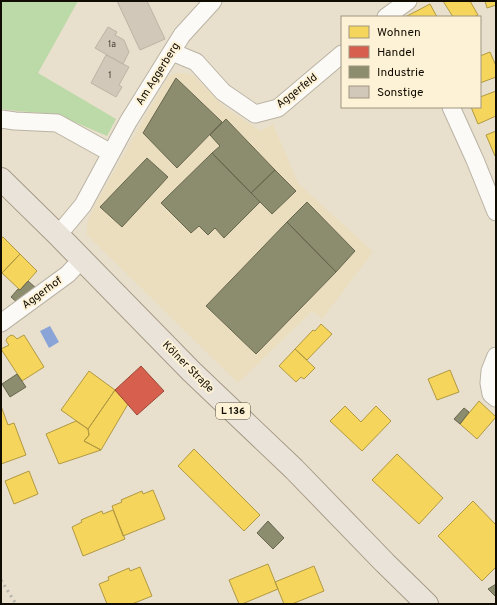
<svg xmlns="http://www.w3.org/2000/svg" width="497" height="605" font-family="Overpass,sans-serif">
<rect width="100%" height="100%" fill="#e8e0cc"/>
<path fill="#ebdebe" d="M 176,73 L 185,73 L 194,76 L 224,107 L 261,131 L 273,124 L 298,183 L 373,252 L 322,319 L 312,311 L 238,383 L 86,234 L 88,220 L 96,203 L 168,77 Z"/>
<path fill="#bcd9a8" d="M 1,1 L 78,1 L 38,73 L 116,119 L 107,136 L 56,114 L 17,111 L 1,109 Z"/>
<path fill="#8ba4d7" d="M 50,326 L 59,342 L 49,348 L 40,331 Z"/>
<path fill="#f6d55c" stroke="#b19941" d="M 443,1 L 470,1 L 478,15 L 474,17 L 453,17 Z
M 485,1 L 496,1 L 496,5 L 487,8 Z
M 430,4 L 437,17 L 408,17 L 407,16 Z
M 490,52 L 496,66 L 496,77 L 480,83 L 480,56 Z
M 496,91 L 496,116 L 478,124 L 471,107 L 480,107 L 480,97 Z
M 496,131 L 496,155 L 495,156 L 486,135 Z
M 3,237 L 20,254 L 2,273 L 1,272 L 1,238 Z
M 20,254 L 37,271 L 20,290 L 2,273 Z
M 321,324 L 332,334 L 307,360 L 295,349 L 313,330 L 315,331 Z
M 11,335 L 14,336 L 17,339 L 24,335 L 44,367 L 22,381 L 1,349 L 9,345 L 6,341 L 7,338 Z
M 295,349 L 315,368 L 304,379 L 301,377 L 296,382 L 279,366 Z
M 450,370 L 459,392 L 437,400 L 428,379 Z
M 89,371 L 115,390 L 88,429 L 61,410 Z
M 115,390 L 128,404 L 101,450 L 84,441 L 89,435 L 88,429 Z
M 479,401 L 496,417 L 477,439 L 460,424 Z
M 1,406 L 8,425 L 14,423 L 26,455 L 1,464 Z
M 345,406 L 361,422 L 376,406 L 391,421 L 362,451 L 330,421 Z
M 76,421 L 88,429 L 89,435 L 84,441 L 101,450 L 59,464 L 46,434 Z
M 194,449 L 260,515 L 244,531 L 178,466 Z
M 397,454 L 443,498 L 419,524 L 372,480 Z
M 29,471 L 38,494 L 14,504 L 5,481 Z
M 153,490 L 165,519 L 123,536 L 112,506 L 122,502 L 121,500 L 142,491 L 143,494 Z
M 473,501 L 496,525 L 496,567 L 482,581 L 438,536 Z
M 113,510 L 125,539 L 83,556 L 72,527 L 82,522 L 81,520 L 102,511 L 103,514 Z
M 268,564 L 278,589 L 242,604 L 239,604 L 229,580 Z
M 314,566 L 324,591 L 292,604 L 284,604 L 275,582 Z
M 140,567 L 152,596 L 132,604 L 107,604 L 99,584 L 109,580 L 108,577 L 129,568 L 130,571 Z"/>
<path fill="#d6604d" stroke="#9b4736" d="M 141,366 L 164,391 L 137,415 L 115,390 Z"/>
<path fill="#8c8c6e" stroke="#67664e" d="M 176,78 L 222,122 L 177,168 L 143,133 Z
M 226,119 L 275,170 L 251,193 L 212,153 L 220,146 L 210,135 Z
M 212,153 L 260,202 L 224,238 L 215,228 L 208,235 L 199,226 L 191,233 L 161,203 Z
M 147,158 L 168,177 L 122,227 L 100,207 Z
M 275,170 L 296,191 L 272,214 L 251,193 Z
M 307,202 L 355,251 L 336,272 L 287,222 Z
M 287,222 L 336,272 L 256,354 L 206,306 Z
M 28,281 L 36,288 L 20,305 L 11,297 L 18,289 L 20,290 Z
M 17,374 L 26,387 L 10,397 L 2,384 Z
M 464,408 L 469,412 L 460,424 L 454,419 Z
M 268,521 L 284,538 L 273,549 L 257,533 Z
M 496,584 L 496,597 L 488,589 Z"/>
<path fill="#d2c8ba" stroke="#bdb4a6" d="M 117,1 L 147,1 L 165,39 L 140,50 Z
M 108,27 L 117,32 L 115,35 L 124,40 L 129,52 L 123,64 L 95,48 Z
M 106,55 L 129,67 L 119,85 L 122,87 L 116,97 L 91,83 Z"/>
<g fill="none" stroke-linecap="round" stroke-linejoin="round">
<defs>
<path id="minor" d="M 386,17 L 408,1
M 172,52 L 196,62 L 223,92 L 255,114 L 278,108 L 342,54
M 451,107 L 475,160 L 496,212
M 1,119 L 15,121 L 57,123 L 111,153
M 58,235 L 83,205 L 128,122 L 182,35 L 213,1
M 1,323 L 68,274 L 81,260
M 496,356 L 490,371 L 489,383 L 491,394 L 496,398"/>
<path id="primary" d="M 1,179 L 58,235 L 192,372 L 294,469 L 385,563 L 427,604"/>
</defs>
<use href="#minor" stroke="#bab3a4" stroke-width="19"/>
<use href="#primary" stroke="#a79b86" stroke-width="24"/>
<use href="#minor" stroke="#fcfaf7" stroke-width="17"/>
<use href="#primary" stroke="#eae3da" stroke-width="22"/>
<path stroke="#b5b3ae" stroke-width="3" stroke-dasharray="2 4" stroke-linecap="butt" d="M 1,580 L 16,604"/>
</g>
<g text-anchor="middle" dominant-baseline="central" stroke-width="4" stroke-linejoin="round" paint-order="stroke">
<g font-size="9" fill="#443e33">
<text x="112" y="44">1a</text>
<text x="110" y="75">1</text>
</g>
<rect fill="#fdf2d5" stroke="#585141" stroke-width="1" x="216" y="403" width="34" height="16" rx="3"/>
<g font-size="10" font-weight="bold" fill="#110c02">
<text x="233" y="411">L 136</text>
</g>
<g font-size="11" fill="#110c02" stroke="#fdf2d5">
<text transform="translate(158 74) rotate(-58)">Am Aggerberg</text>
<text transform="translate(297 91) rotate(-38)">Aggerfeld</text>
<text transform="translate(42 293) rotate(-36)">Aggerhof</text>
<text transform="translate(188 367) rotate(45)">Kölner Straße</text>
</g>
</g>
<rect width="497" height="605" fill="none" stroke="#110c02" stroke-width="4"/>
<rect x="341" y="16" width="140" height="92" fill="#fdf2d5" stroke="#9f9681"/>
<rect x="349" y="26" width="20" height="12" fill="#f6d55c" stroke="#9f9681"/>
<text x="377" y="36" font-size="12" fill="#110c02">Wohnen</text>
<rect x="349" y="46" width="20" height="12" fill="#d6604d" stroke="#9f9681"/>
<text x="377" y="56" font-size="12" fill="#110c02">Handel</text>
<rect x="349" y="66" width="20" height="12" fill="#8c8c6e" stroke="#9f9681"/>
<text x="377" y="76" font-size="12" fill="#110c02">Industrie</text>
<rect x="349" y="86" width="20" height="12" fill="#d2c8ba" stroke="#9f9681"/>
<text x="377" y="96" font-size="12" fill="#110c02">Sonstige</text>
</svg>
